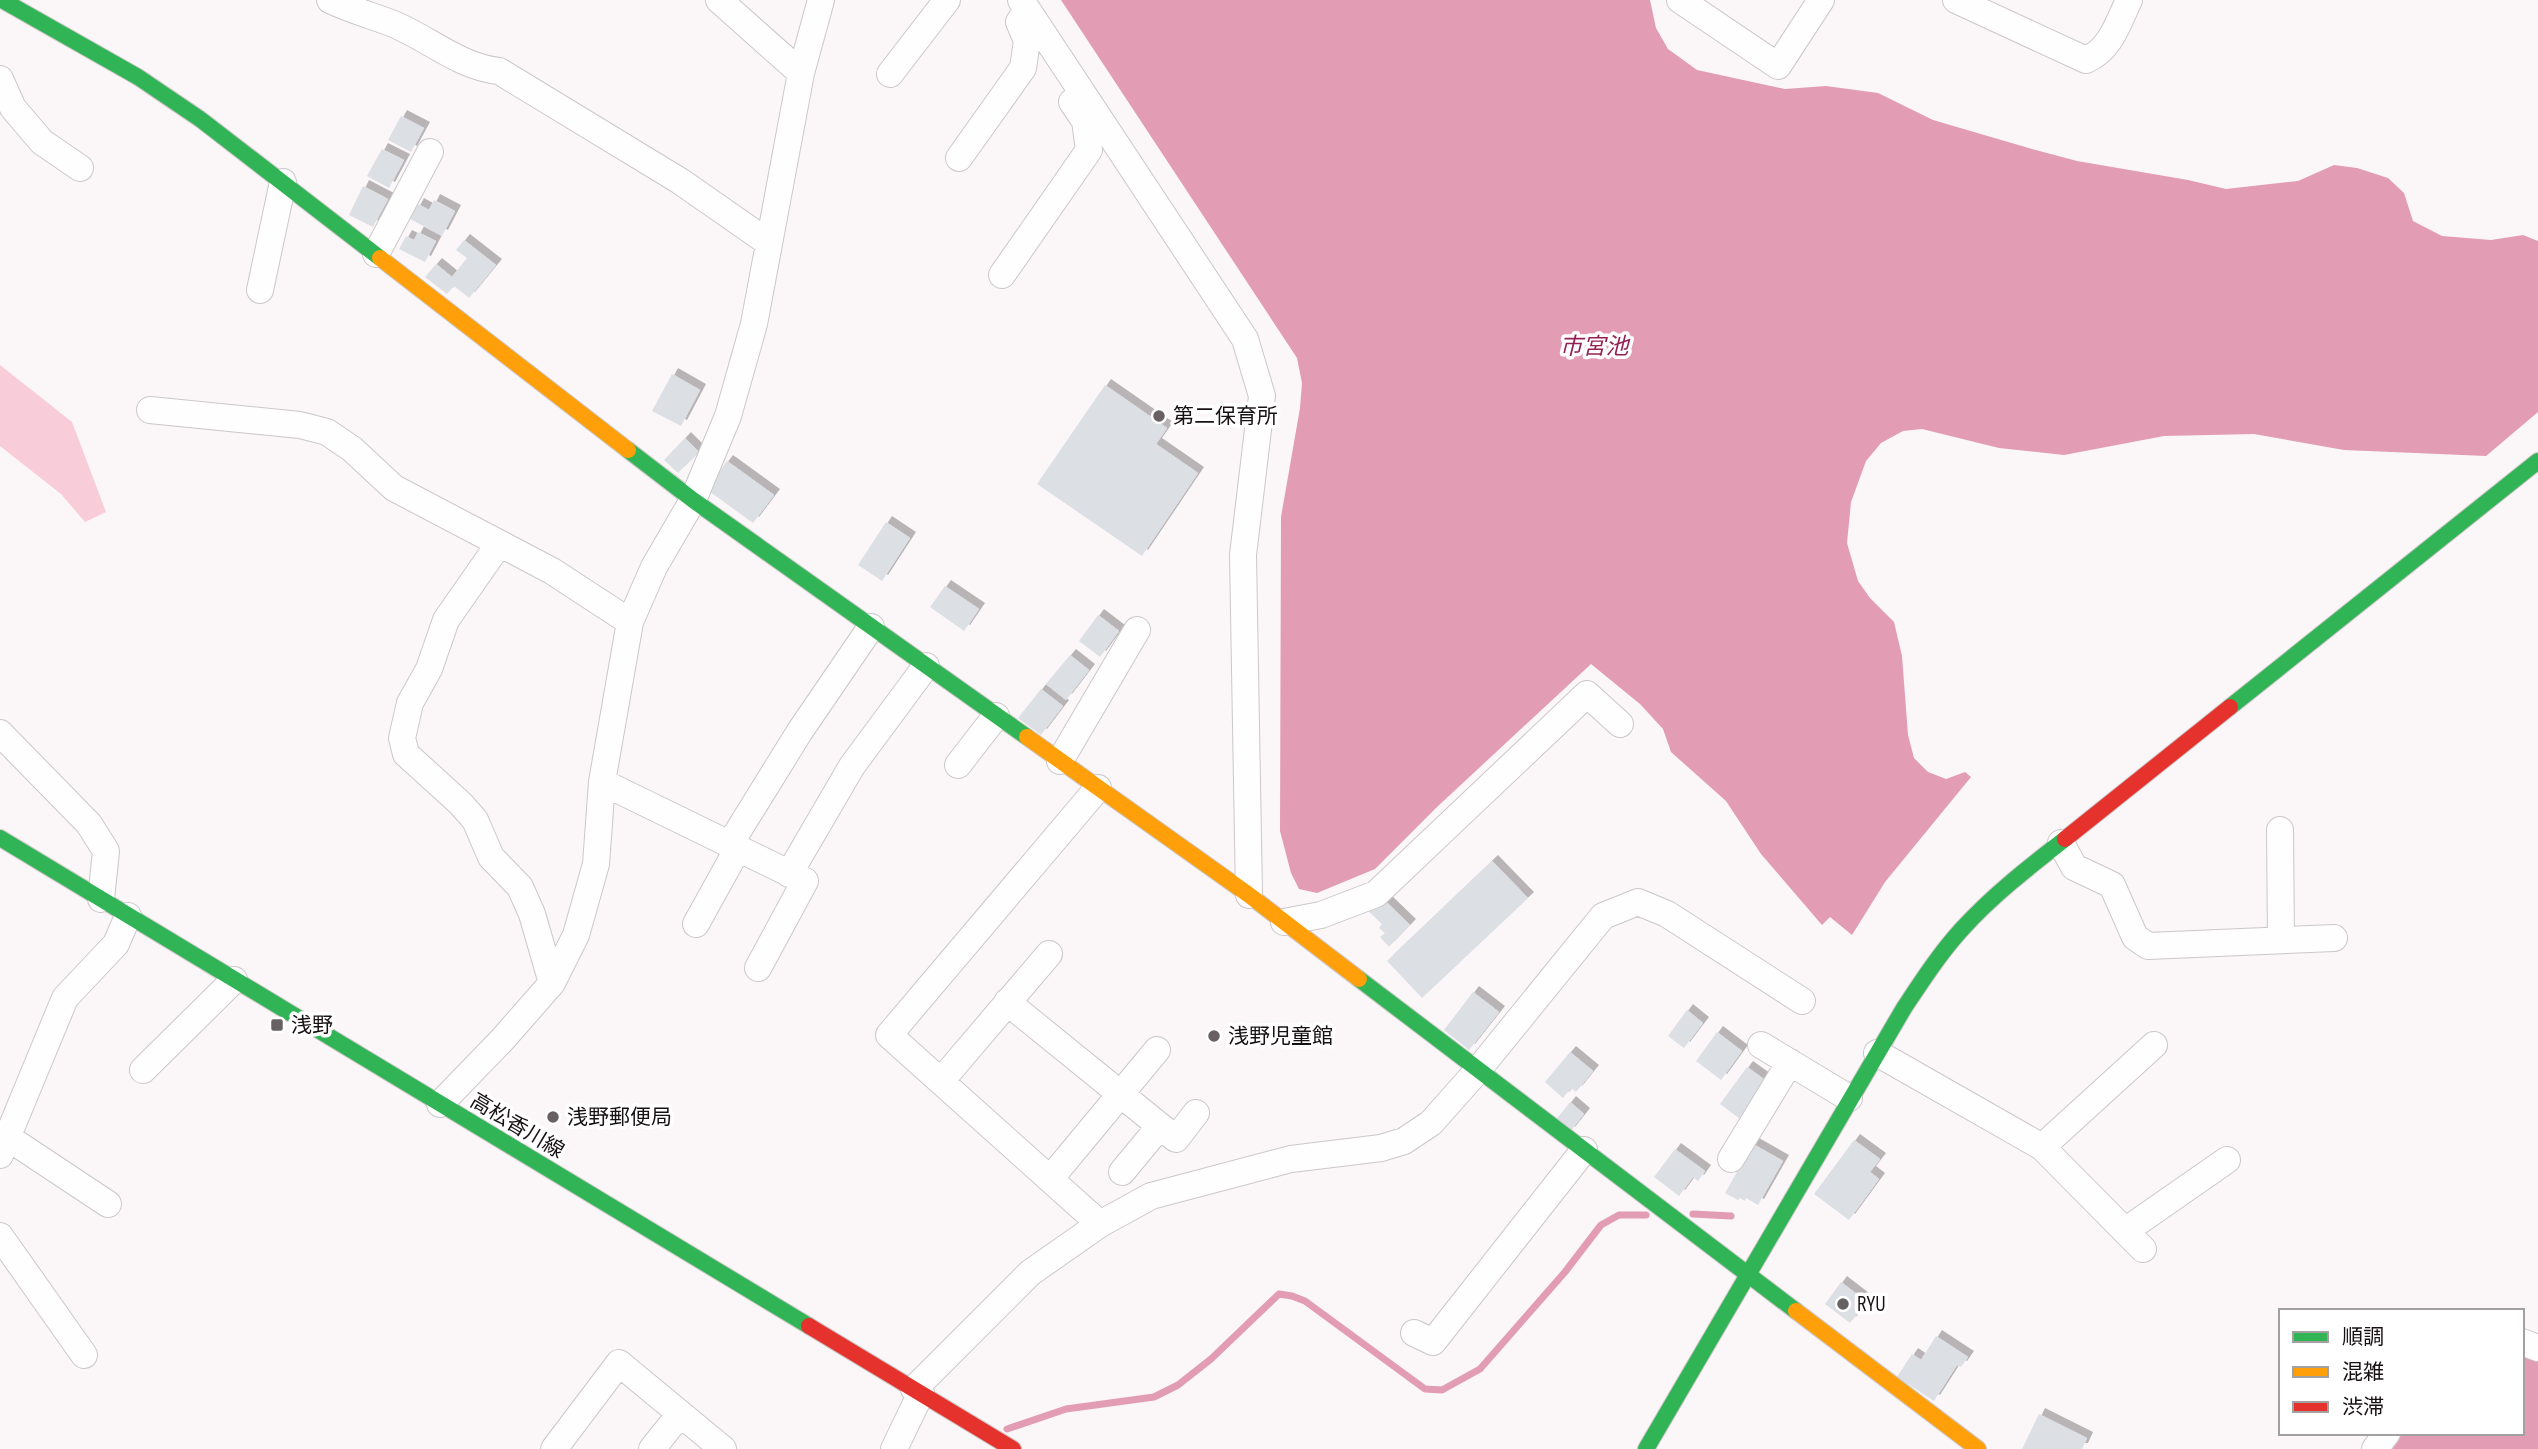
<svg xmlns="http://www.w3.org/2000/svg" width="2538" height="1449" font-family="'Sofia Sans Condensed','Noto Sans JP',sans-serif">
<defs>
<filter id="shadow"><feDropShadow dx="6" dy="-6" stdDeviation="0" flood-color="#0004"/></filter>
</defs>
<rect width="100%" height="100%" fill="#fbf6f7"/>
<path fill="#f9ccda" d="M 0,365 L 72,422 L 106,512 L 85,522 L 61,494 L 0,446 Z"/>
<path fill="#e29cb4" d="M 1061,0 L 1650,0 L 1656,28 L 1668,49 L 1697,70 L 1785,89 L 1826,86 L 1878,93 L 1933,120 L 2032,149 L 2077,161 L 2188,180 L 2226,189 L 2298,181 L 2334,165 L 2357,168 L 2388,178 L 2404,193 L 2413,221 L 2442,236 L 2491,240 L 2523,235 L 2538,241 L 2538,412 L 2486,456 L 2344,450 L 2254,434 L 2164,436 L 2064,455 L 1999,448 L 1922,429 L 1903,431 L 1881,443 L 1866,461 L 1851,502 L 1847,543 L 1858,581 L 1870,598 L 1894,622 L 1902,656 L 1908,735 L 1914,758 L 1928,772 L 1946,779 L 1965,772 L 1971,777 L 1885,882 L 1852,935 L 1830,917 L 1822,925 L 1761,854 L 1726,801 L 1671,752 L 1663,729 L 1640,704 L 1591,664 L 1437,807 L 1375,869 L 1317,893 L 1299,889 L 1291,873 L 1280,831 L 1281,517 L 1300,408 L 1302,383 L 1297,358 Z
M 2522,1351 L 2538,1357 L 2538,1449 L 2388,1449 L 2400,1433 L 2522,1433 Z"/>
<g fill="none" stroke-linecap="round" stroke-linejoin="round">
<path stroke="#e29cb4" stroke-width="7" d="M 1693,1214 L 1731,1216
M 1007,1429 L 1066,1409 L 1154,1397 L 1178,1385 L 1211,1359 L 1279,1294 L 1292,1296 L 1305,1301 L 1425,1389 L 1442,1390 L 1480,1369 L 1565,1272 L 1601,1225 L 1619,1215 L 1646,1215"/>
</g>
<path fill="#dce0e5" filter="url(#shadow)" d="M 401,116 L 424,128 L 411,152 L 388,140 Z
M 382,149 L 404,160 L 389,188 L 367,176 Z
M 363,186 L 388,199 L 373,227 L 349,215 Z
M 434,200 L 455,211 L 442,236 L 410,219 L 418,204 L 429,210 Z
M 418,232 L 436,241 L 425,262 L 399,249 L 406,236 L 414,240 Z
M 464,240 L 496,265 L 469,298 L 454,286 L 447,294 L 425,277 L 436,264 L 452,277 L 467,258 L 456,250 Z
M 672,374 L 700,390 L 681,426 L 652,411 Z
M 1105,385 L 1167,428 L 1156,444 L 1198,473 L 1142,556 L 1037,484 Z
M 685,438 L 699,452 L 678,473 L 664,460 Z
M 727,461 L 774,495 L 753,523 L 706,489 Z
M 886,522 L 910,538 L 882,581 L 858,565 Z
M 945,586 L 979,609 L 964,631 L 930,607 Z
M 1098,615 L 1119,631 L 1100,657 L 1079,641 Z
M 1070,655 L 1089,670 L 1066,700 L 1046,684 Z
M 1041,689 L 1063,706 L 1041,735 L 1018,718 Z
M 1492,861 L 1528,898 L 1422,998 L 1387,961 Z
M 1381,897 L 1410,925 L 1389,947 L 1380,937 L 1385,933 L 1379,928 L 1382,924 L 1368,911 Z
M 1473,992 L 1499,1012 L 1469,1050 L 1444,1030 Z
M 1687,1010 L 1703,1023 L 1684,1048 L 1668,1036 Z
M 1717,1032 L 1742,1051 L 1721,1080 L 1696,1061 Z
M 1570,1052 L 1593,1071 L 1576,1092 L 1571,1088 L 1563,1098 L 1545,1082 Z
M 1747,1067 L 1768,1082 L 1740,1119 L 1720,1104 Z
M 1570,1102 L 1584,1114 L 1569,1133 L 1555,1121 Z
M 1854,1140 L 1880,1159 L 1870,1172 L 1879,1179 L 1849,1220 L 1814,1194 Z
M 1753,1144 L 1783,1161 L 1758,1205 L 1746,1198 L 1745,1201 L 1740,1198 L 1738,1200 L 1725,1193 Z
M 1675,1149 L 1705,1171 L 1698,1181 L 1693,1177 L 1679,1196 L 1654,1177 Z
M 1841,1282 L 1867,1302 L 1850,1323 L 1825,1304 Z
M 1936,1336 L 1968,1357 L 1961,1367 L 1957,1365 L 1934,1401 L 1897,1377 L 1912,1354 L 1921,1360 Z
M 2039,1414 L 2087,1438 L 2082,1449 L 2022,1449 Z"/>
<g fill="none" stroke-linecap="round" stroke-linejoin="round">
<defs>
<path id="street" d="M 330,0 C 351,10 370,15 391,23 C 427,37 459,67 499,71 L 680,181 L 769,243
M 719,0 L 801,73
M 1021,0 L 1245,339 L 1262,396 L 1243,555 L 1249,895
M 1680,0 L 1778,66 L 1821,0
M 1956,0 L 2086,60 C 2111,49 2118,23 2129,0
M 890,74 L 947,0
M 0,79 L 13,108 L 42,142 L 80,168
M 959,158 L 1023,68 L 1027,41 L 1019,22 L 1026,11
M 376,254 L 430,152
M 1002,275 L 1089,150 L 1085,121 L 1072,102
M 260,290 L 283,182
M 150,410 L 300,425 L 327,432 L 352,449 L 394,488 L 552,571 L 630,622
M 499,544 L 446,620 L 429,669 L 410,703 L 402,738 L 406,754 L 461,804 L 475,820 L 491,857 L 520,887 L 532,914 L 552,983
M 0,733 L 89,824 L 106,851 L 101,899
M 1060,761 L 1137,630
M 958,765 L 996,716
M 602,782 L 805,881 L 758,968
M 1098,788 L 889,1035 L 1100,1224
M 2280,830 L 2281,940
M 2061,843 L 2074,867 L 2112,885 L 2135,937 L 2148,946 L 2334,938
M 730,844 L 800,731 L 871,627
M 789,874 L 852,766 L 926,666
M 1284,922 L 1321,915 L 1376,894 L 1587,694 L 1620,724
M 696,924 L 738,848
M 1007,1002 L 1176,1139 L 1196,1113
M 1761,1045 L 1849,1098
M 1877,1053 L 2042,1147 L 2143,1249
M 143,1070 L 234,980
M 941,1081 L 1049,954
M 440,1104 L 502,1040 L 552,983 L 576,935 L 596,864 L 602,782 L 630,622 L 654,567 L 693,500 L 728,416 L 754,324 L 801,73 L 821,0
M 7,1137 L 108,1204
M 2042,1147 L 2154,1045
M 0,1155 L 65,998 L 116,944 L 128,916
M 1731,1159 L 1790,1062
M 1122,1172 L 1160,1126
M 1050,1179 L 1157,1050
M 2125,1231 L 2227,1160
M 0,1236 L 84,1355
M 1414,1333 L 1433,1342 L 1584,1150
M 2522,1342 L 2538,1348
M 914,1389 L 1030,1273 L 1100,1224 L 1151,1196 L 1291,1159 L 1381,1148 L 1404,1141 L 1431,1123 L 1478,1070 L 1603,916 L 1638,902 L 1667,914 L 1802,1001
M 554,1449 L 619,1363 L 723,1449
M 652,1449 L 680,1414
M 894,1449 L 921,1393
M 2375,1449 L 2387,1433"/>
<path id="fast" d="M 2,0 L 138,77 L 200,119 L 380,258
M 628,450 L 693,500 L 1027,737
M 2230,707 L 2538,461
M 0,838 L 809,1326
M 1359,979 L 1796,1311
M 1646,1449 L 1904,1008 C 1922,981 1940,953 1962,929 C 1993,895 2029,867 2065,839"/>
<path id="slow" d="M 380,258 L 628,450
M 1027,737 L 1249,895 L 1359,979
M 1796,1311 L 1978,1449"/>
<path id="jam" d="M 2065,839 L 2230,707
M 809,1326 L 1013,1449"/>
</defs>
<use href="#street" stroke="#ccc7c8" stroke-width="28"/>
<use href="#fast" stroke="#ccc7c8" stroke-width="18"/>
<use href="#slow" stroke="#ccc7c8" stroke-width="18"/>
<use href="#jam" stroke="#ccc7c8" stroke-width="18"/>
<use href="#street" stroke="#fefefe" stroke-width="26"/>
<use href="#fast" stroke="#30b455" stroke-width="16"/>
<use href="#slow" stroke="#ff9f0a" stroke-width="16"/>
<use href="#jam" stroke="#e5322d" stroke-width="16"/>
</g>
<g fill="#676163" stroke="#fff" stroke-width="2.5">
<circle cx="1159" cy="416" r="7"/>
<rect x="270" y="1018" width="14" height="14" rx="3.5"/>
<circle cx="1214" cy="1036" r="7"/>
<circle cx="553" cy="1117" r="7"/>
<circle cx="1843" cy="1304" r="7"/>
</g>
<g text-anchor="middle" dominant-baseline="central" stroke-width="7" stroke-linejoin="round" paint-order="stroke">
<g font-size="21" fill="#171113" stroke="#fff" text-anchor="start">
<text x="1173" y="416">第二保育所</text>
<text x="291" y="1025">浅野</text>
<text x="1228" y="1036">浅野児童館</text>
<text x="567" y="1117">浅野郵便局</text>
<text x="1857" y="1304">RYU</text>
</g>
<g font-size="21" fill="#171113" stroke="#fff">
<text transform="translate(517 1126) rotate(31)">高松香川線</text>
</g>
<g font-size="23" font-style="italic" fill="#962054" stroke="#fff">
<text x="1594" y="347">市宮池</text>
</g>
</g>
<rect x="2279" y="1309" width="245" height="126" fill="#ffffff" stroke="#a2a0a1" stroke-width="2"/>
<rect x="2293" y="1332" width="35" height="10" fill="#30b455" stroke="#a2a0a1" stroke-width="2"/>
<text x="2342" y="1344" font-size="21" fill="#171113">順調</text>
<rect x="2293" y="1367" width="35" height="10" fill="#ff9f0a" stroke="#a2a0a1" stroke-width="2"/>
<text x="2342" y="1379" font-size="21" fill="#171113">混雑</text>
<rect x="2293" y="1402" width="35" height="10" fill="#e5322d" stroke="#a2a0a1" stroke-width="2"/>
<text x="2342" y="1414" font-size="21" fill="#171113">渋滞</text>
</svg>
